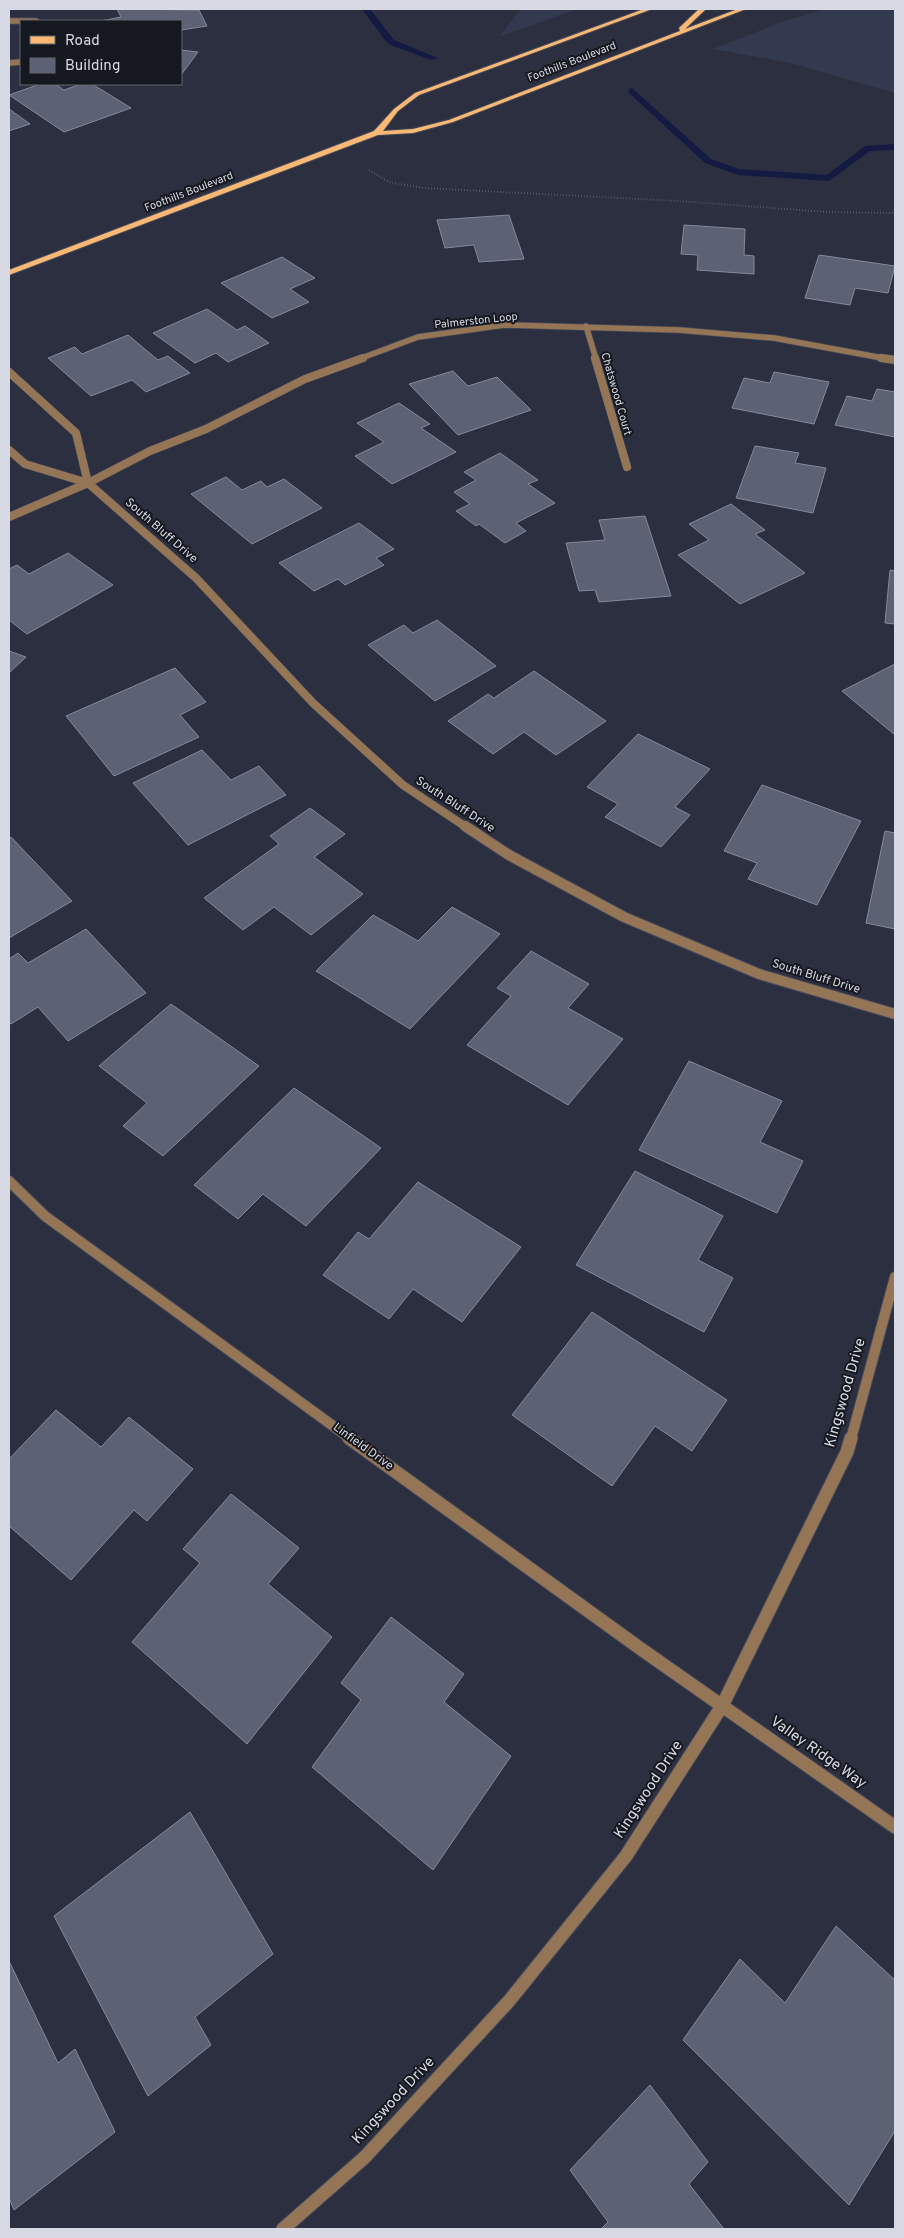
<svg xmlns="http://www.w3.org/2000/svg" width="904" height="2238" font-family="Overpass,sans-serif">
<rect width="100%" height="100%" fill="#2b2f40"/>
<path fill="#33394f" d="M 521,9 L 577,9 L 499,37 Z
M 825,9 L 895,9 L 895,93 L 791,63 L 713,49 L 782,22 Z"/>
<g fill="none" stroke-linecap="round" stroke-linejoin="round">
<path fill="#141a42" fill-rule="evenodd" d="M 362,9 L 370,9 L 394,40 L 438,58 L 431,60 L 388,44 Z
M 632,88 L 711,159 L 739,169 L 827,175 L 865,146 L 895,144 L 895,150 L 870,151 L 829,181 L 738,175 L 705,163 L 629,93 L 629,89 Z"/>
</g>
<path fill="#5c6174" stroke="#848a9d" d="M 117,9 L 199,10 L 207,26 L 181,30 L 181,21 L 101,21 L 121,17 Z
M 181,50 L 198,52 L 181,75 Z
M 40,84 L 55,84 L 64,90 L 81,84 L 92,84 L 131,108 L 64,132 L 9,95 Z
M 9,109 L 30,124 L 9,131 Z
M 509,215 L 524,259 L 479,262 L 474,245 L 445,248 L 437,220 Z
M 684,225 L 745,229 L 744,255 L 754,256 L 754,274 L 697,270 L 698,255 L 681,254 Z
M 819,255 L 895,266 L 888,293 L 855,288 L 850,305 L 805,298 Z
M 282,257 L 315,278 L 290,289 L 309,302 L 272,318 L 221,283 Z
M 207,309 L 237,330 L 245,326 L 269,343 L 228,362 L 216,353 L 195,363 L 153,333 Z
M 128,335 L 158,360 L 168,356 L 190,373 L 146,392 L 132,380 L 91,396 L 48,358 L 75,347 L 82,354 Z
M 453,371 L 468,386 L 497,377 L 531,410 L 458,435 L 409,384 Z
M 774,372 L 829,382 L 814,424 L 732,408 L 744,378 L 770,383 Z
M 877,389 L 895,392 L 895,437 L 835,425 L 847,396 L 872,401 Z
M 399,403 L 430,424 L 421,428 L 456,452 L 392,484 L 355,456 L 384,442 L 357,423 Z
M 755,446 L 799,453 L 795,463 L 826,468 L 813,513 L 736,498 Z
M 500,453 L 538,480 L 528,484 L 555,503 L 516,523 L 526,531 L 505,543 L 479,524 L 476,526 L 456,511 L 470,504 L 454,492 L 476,480 L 464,472 Z
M 226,477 L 242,490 L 261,481 L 267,487 L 284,479 L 322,508 L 252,544 L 191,494 Z
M 731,504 L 765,530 L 755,534 L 805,573 L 740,604 L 678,555 L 709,540 L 689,524 Z
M 645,516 L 671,596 L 599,602 L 595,590 L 579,591 L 566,543 L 605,540 L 599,520 Z
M 359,523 L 394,549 L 376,558 L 384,565 L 345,585 L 338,579 L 314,591 L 279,563 Z
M 68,553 L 113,585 L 27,634 L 9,620 L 9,569 L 17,565 L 29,574 Z
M 890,570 L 895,571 L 895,624 L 885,623 Z
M 437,620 L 496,666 L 435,701 L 368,645 L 404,625 L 413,633 Z
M 9,651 L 26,657 L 9,673 Z
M 895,664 L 895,735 L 842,691 Z
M 175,668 L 206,702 L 180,715 L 199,737 L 114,776 L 66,716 Z
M 534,671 L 606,721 L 556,755 L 524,732 L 493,754 L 448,721 L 488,694 L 494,698 Z
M 638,734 L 710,769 L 675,807 L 690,815 L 661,847 L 605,817 L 618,804 L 587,787 Z
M 202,750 L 231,780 L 259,766 L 286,795 L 188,845 L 133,783 Z
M 762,785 L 861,821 L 817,905 L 748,879 L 757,863 L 724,851 Z
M 310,808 L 345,834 L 314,857 L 363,894 L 311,935 L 274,907 L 243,930 L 204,898 L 279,844 L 270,836 Z
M 885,831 L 895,833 L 895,929 L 866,923 Z
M 11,837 L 72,901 L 9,938 L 9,839 Z
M 452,907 L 500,934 L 410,1029 L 316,971 L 373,915 L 418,941 Z
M 86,929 L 146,993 L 68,1041 L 38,1007 L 11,1024 L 9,1021 L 9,959 L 18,953 L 28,963 Z
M 531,951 L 589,984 L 568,1008 L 623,1039 L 568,1105 L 467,1045 L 511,996 L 497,988 Z
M 171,1004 L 259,1066 L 163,1156 L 123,1126 L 147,1103 L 99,1066 Z
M 689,1061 L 782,1101 L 760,1142 L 803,1161 L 777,1213 L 639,1150 Z
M 294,1088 L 381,1148 L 306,1226 L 263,1194 L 238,1219 L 194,1185 Z
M 635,1171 L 723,1216 L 698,1260 L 733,1278 L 704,1332 L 576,1265 Z
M 418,1182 L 521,1247 L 462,1322 L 413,1289 L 389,1319 L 323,1275 L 358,1232 L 369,1239 Z
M 592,1312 L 727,1400 L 692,1451 L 655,1426 L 612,1486 L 512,1415 Z
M 56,1410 L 101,1447 L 129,1417 L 193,1469 L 147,1521 L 134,1510 L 71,1580 L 9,1526 L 9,1459 Z
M 231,1494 L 299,1548 L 268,1584 L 332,1637 L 247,1744 L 132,1642 L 200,1563 L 183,1549 Z
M 391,1617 L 464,1674 L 444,1702 L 511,1756 L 433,1870 L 312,1767 L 361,1700 L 341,1683 Z
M 190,1812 L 273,1954 L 195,2017 L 211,2045 L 148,2096 L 54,1916 Z
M 836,1926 L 895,1980 L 895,2131 L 849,2205 L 683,2040 L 740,1959 L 785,2003 Z
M 9,1961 L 58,2063 L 75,2049 L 115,2132 L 14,2210 L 9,2198 Z
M 650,2085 L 708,2162 L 689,2184 L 724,2229 L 601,2229 L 608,2222 L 570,2170 Z"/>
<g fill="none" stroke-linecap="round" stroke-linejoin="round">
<defs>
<path id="street-far3" d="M 9,21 L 36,21
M 9,63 L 21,62
M 586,326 L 596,359
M 359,359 L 418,337 L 504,325 L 679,330 L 774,338 L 888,359"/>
<path id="street-far2" d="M 595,358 L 627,467
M 881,358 L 895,360
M 9,372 L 76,433 L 88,483
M 9,450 L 25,464 L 88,483 L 196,578 L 313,703 L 403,785 L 466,827
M 9,517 L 88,483 L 150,451 L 206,429 L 305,379 L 363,358"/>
<path id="street-far1" d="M 465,826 L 509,855 L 624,917 L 759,974 L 895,1014
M 9,1181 L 45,1216 L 351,1439
M 851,1439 L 895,1277"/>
<path id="street" d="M 349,1438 L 641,1649 L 895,1827
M 283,2229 L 365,2157 L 509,2001 L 626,1856 L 722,1706 L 847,1452 L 851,1438"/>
<path id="primary" d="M 644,9 L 652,9 L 419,95 L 398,111 L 383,131 L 413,129 L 449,120 L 680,31 L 679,28 L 699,9 L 706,9 L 685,29 L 738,9 L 746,9 L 453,122 L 413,133 L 378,135 L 9,275 L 9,270 L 374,131 L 394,109 L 415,93 Z"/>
</defs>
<use href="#street-far3" stroke="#474a5a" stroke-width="7"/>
<use href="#street-far2" stroke="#474a5a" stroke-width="9"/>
<use href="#street-far1" stroke="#474a5a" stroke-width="12"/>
<use href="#street" stroke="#474a5a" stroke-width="15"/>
<use href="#primary" stroke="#474a5a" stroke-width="2"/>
<path stroke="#767a88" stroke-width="2" stroke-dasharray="0.5 2.5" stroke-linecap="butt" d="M 369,170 L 389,182 L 423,188 L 678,201 L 827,212 L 895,213"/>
<use href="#street-far3" stroke="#947555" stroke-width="5.5"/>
<use href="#street-far2" stroke="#947555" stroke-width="8"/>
<use href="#street-far1" stroke="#947555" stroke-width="10"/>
<use href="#street" stroke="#947555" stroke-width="13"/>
<use href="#primary" fill="#f9b873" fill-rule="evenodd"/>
</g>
<g text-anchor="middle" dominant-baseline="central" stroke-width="4" stroke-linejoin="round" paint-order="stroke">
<g font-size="11" fill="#d7dae5" stroke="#16181f">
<text transform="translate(572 62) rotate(-21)">Foothills Boulevard</text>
<text transform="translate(189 192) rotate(-21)">Foothills Boulevard</text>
<text transform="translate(476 321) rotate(-6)">Palmerston Loop</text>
<text transform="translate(616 394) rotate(74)">Chatswood Court</text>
</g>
<g font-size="12" fill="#d7dae5" stroke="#16181f">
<text transform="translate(161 531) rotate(41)">South Bluff Drive</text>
<text transform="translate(455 805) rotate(33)">South Bluff Drive</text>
<text transform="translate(816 977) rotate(17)">South Bluff Drive</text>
<text transform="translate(363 1447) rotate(36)">Linfield Drive</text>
</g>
<g font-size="15" fill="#d7dae5" stroke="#16181f">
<text transform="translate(846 1393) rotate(-74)">Kingswood Drive</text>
<text transform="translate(818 1753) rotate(35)">Valley Ridge Way</text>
<text transform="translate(649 1790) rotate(-57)">Kingswood Drive</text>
<text transform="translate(394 2101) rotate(-47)">Kingswood Drive</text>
</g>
</g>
<rect width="904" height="2238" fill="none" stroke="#d7dae5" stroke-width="20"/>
<rect x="20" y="20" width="162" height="65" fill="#16181f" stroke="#63666e"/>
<rect x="30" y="36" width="25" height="8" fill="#f9b873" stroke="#63666e"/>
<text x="65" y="45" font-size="15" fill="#d7dae5">Road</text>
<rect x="30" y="58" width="25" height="15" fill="#5c6174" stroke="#63666e"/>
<text x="65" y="70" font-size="15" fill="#d7dae5">Building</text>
</svg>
